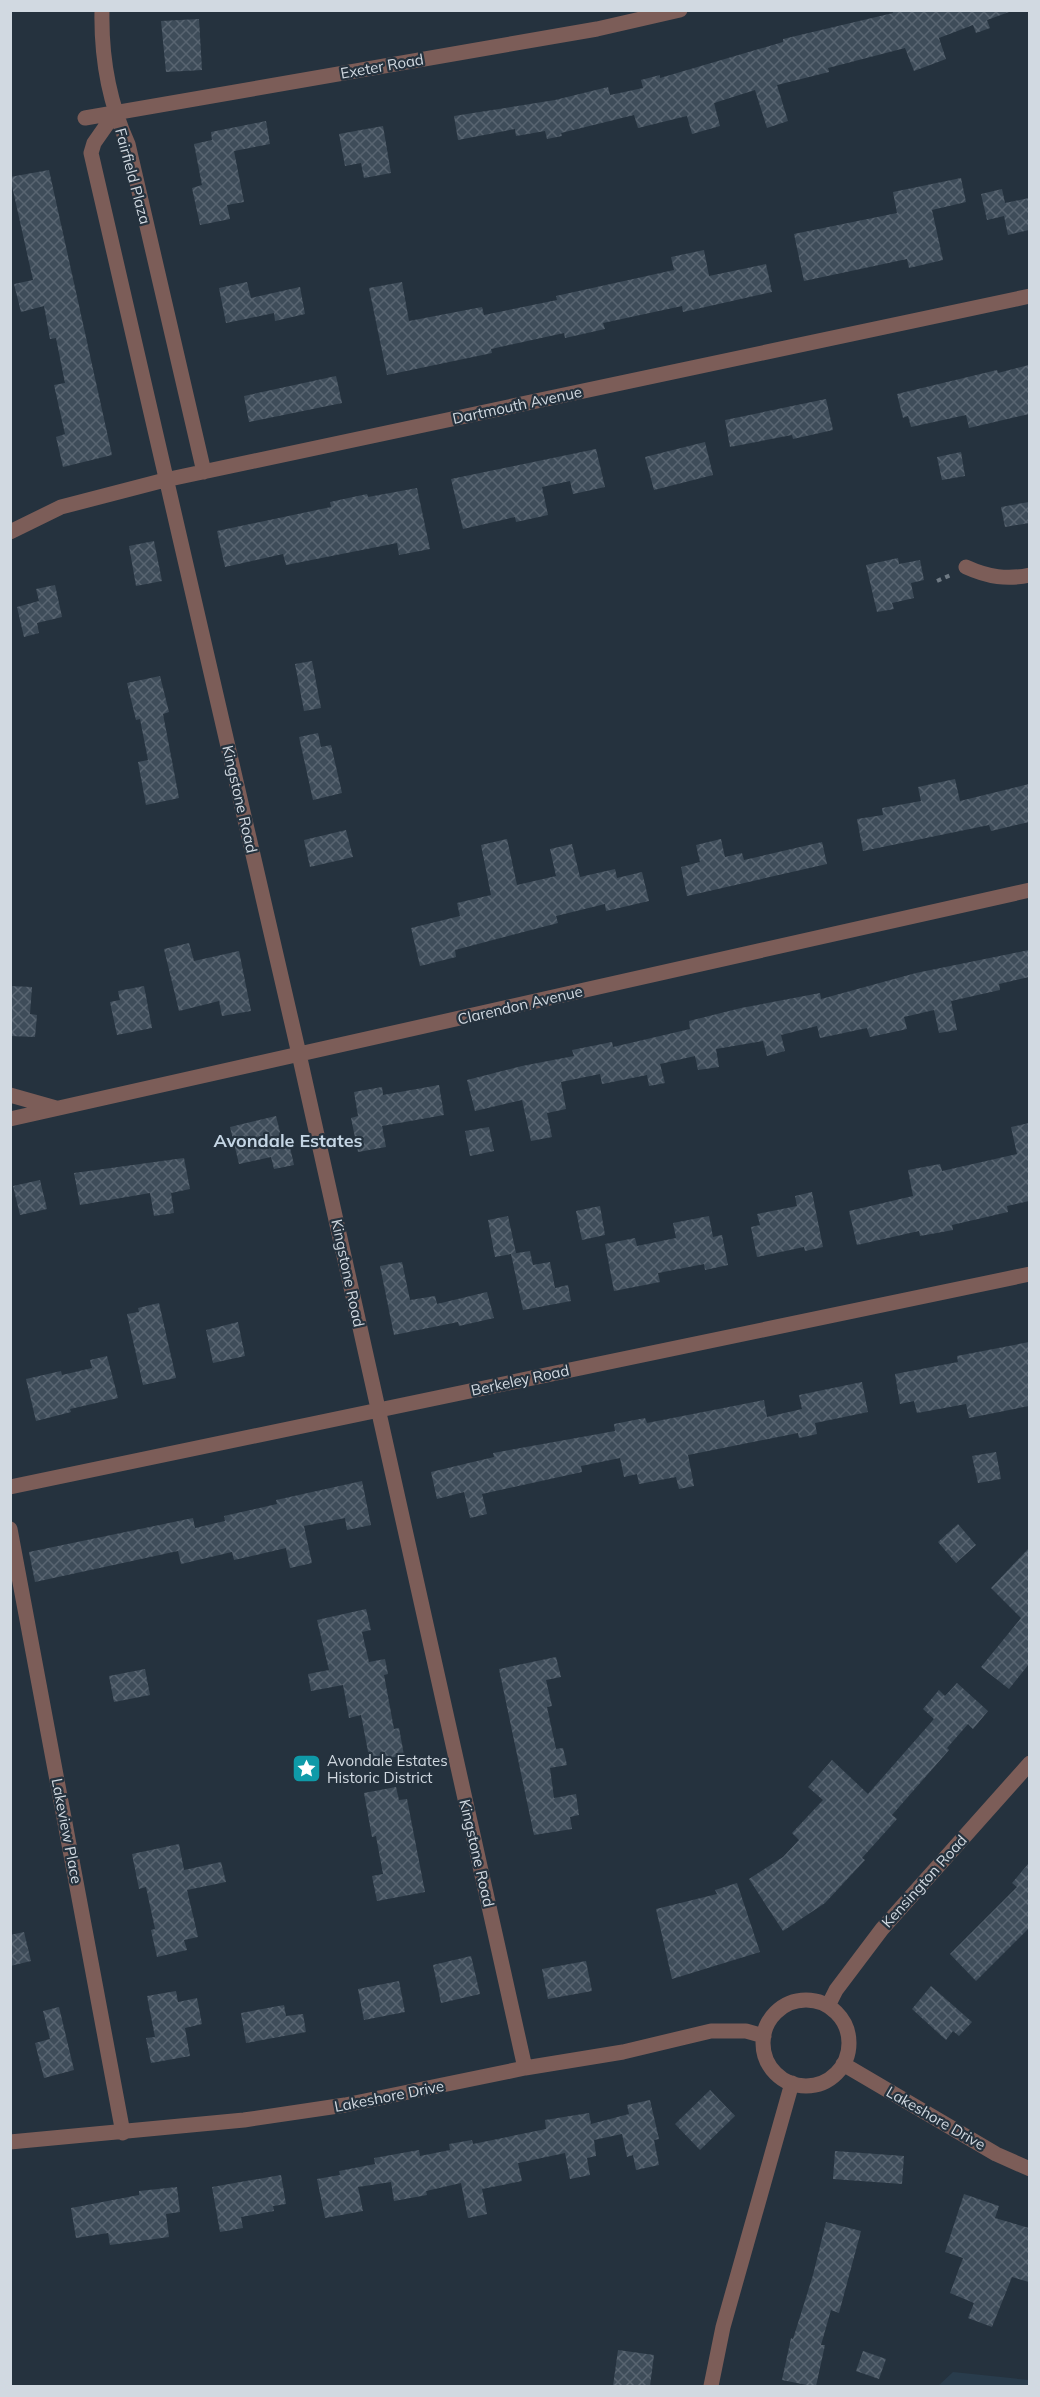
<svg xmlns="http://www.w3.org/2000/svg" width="1040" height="2397" font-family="Mulish,sans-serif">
<defs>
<pattern id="building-cross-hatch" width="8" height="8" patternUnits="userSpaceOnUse" patternTransform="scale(1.5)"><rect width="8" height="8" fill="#3e4c59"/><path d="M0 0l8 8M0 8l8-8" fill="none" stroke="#596571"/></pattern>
</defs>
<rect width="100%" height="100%" fill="#25323e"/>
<path fill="#293c4c" d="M 953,2372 L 1029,2380 L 1029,2386 L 938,2386 Z"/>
<path fill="url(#building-cross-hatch)" d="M 892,10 L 1009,12 L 987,20 L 990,28 L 976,33 L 973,25 L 939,38 L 946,59 L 914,71 L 905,48 L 828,68 L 829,72 L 777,85 L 788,121 L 767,128 L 755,90 L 714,103 L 720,126 L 692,134 L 687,116 L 638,128 L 634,115 L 561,133 L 562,136 L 547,139 L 545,131 L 516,136 L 515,129 L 458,140 L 454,116 L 555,100 L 608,87 L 610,95 L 643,88 L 641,80 L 660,75 L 660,78 L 783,42 L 783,39 L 893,13 Z
M 199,19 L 202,70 L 166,72 L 161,21 Z
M 266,121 L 270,144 L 234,151 L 244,202 L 227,205 L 230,219 L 200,225 L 192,188 L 202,185 L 194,144 L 212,140 L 211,132 Z
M 383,126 L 391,173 L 364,178 L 361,163 L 345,166 L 339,134 Z
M 49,170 L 112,455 L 63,467 L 56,437 L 65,434 L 54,385 L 65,383 L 56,338 L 50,339 L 44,306 L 21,312 L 14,284 L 33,280 L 10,177 Z
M 961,178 L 966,202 L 932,210 L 943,260 L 909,268 L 907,259 L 804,281 L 794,234 L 897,213 L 893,192 Z
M 1002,189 L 1005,203 L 1029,198 L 1029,230 L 1008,235 L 1004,216 L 987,220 L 981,194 Z
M 704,250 L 709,276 L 766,264 L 772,292 L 683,312 L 682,306 L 603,323 L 605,329 L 565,338 L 564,333 L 491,349 L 492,353 L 387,375 L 369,288 L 402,282 L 409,321 L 482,307 L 484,315 L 557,300 L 556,296 L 674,270 L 671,257 Z
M 247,282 L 251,298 L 300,287 L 305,314 L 275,321 L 274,313 L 226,323 L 219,288 Z
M 1029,365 L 1029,414 L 969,428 L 966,415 L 911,427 L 908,416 L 903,418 L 897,394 L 997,370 L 998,373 Z
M 336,376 L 342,403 L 249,422 L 244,396 Z
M 826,399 L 833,430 L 793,439 L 792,435 L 730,447 L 725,420 Z
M 705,442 L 713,475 L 654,490 L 645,457 Z
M 596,449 L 605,487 L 573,494 L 570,481 L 542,487 L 548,515 L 516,522 L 515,517 L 463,529 L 451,479 Z
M 961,452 L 965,476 L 942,480 L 937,457 Z
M 417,488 L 430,549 L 399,555 L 397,543 L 286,565 L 283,554 L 225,567 L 217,531 L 331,507 L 330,502 L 367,494 L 368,497 Z
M 1029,502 L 1029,523 L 1005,527 L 1001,507 Z
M 154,541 L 162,581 L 136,586 L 129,546 Z
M 898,558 L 899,564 L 920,560 L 924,580 L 911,583 L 914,598 L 892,603 L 894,609 L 877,612 L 866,565 Z
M 55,585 L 62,617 L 37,623 L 39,633 L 24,637 L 17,607 L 39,601 L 36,589 Z
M 312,661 L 321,708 L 304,711 L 295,664 Z
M 160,676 L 169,712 L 163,714 L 179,798 L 146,805 L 138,762 L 148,760 L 140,719 L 136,720 L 127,683 Z
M 318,733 L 321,747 L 331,745 L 342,793 L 313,800 L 299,737 Z
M 955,779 L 960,801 L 1029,784 L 1029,822 L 991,831 L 989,825 L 863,851 L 857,819 L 883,815 L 882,808 L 921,801 L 918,787 Z
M 346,830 L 353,857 L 310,867 L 304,840 Z
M 507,839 L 517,885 L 556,876 L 550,849 L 572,844 L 580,877 L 615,869 L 617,878 L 642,872 L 649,901 L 606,911 L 605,904 L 556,916 L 558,923 L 455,950 L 456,957 L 420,966 L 411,928 L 460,916 L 457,903 L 491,895 L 481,845 Z
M 721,839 L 725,857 L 742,853 L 744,860 L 822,842 L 827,864 L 687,896 L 681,867 L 700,862 L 696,845 Z
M 189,943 L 194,961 L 239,951 L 251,1011 L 222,1016 L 219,1001 L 179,1011 L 164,949 Z
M 1029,950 L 1029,977 L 999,984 L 1000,990 L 951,1001 L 957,1030 L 939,1033 L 934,1010 L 904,1017 L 907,1029 L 870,1037 L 867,1028 L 820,1038 L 817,1026 L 781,1035 L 785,1051 L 767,1056 L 763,1041 L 716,1049 L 719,1067 L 698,1070 L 695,1056 L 660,1064 L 665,1083 L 649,1086 L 647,1075 L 602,1084 L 600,1074 L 561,1082 L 566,1109 L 547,1113 L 552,1137 L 531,1141 L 522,1100 L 475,1111 L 467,1080 L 522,1066 L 574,1056 L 572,1050 L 612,1042 L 613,1047 L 690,1029 L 689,1021 L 741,1008 L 820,993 L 821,999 L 916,973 Z
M 10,986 L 32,987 L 30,1014 L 37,1015 L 35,1037 L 10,1036 Z
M 144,986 L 152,1028 L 117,1035 L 110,1002 L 120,1000 L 118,991 Z
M 439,1085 L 444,1115 L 382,1126 L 386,1147 L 358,1152 L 351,1118 L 358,1116 L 354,1092 L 382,1087 L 383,1095 Z
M 276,1116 L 283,1144 L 289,1143 L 294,1165 L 274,1169 L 271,1157 L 239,1164 L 230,1127 Z
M 1029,1123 L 1029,1201 L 1007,1206 L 1008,1212 L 952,1225 L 953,1230 L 920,1236 L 919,1231 L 857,1245 L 849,1211 L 913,1196 L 908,1170 L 940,1164 L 942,1171 L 1017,1154 L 1011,1127 Z
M 489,1127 L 494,1151 L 470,1156 L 465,1131 Z
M 184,1158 L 190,1189 L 171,1193 L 174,1213 L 154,1216 L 150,1193 L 80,1205 L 74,1173 Z
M 40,1180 L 47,1209 L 20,1215 L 13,1186 Z
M 812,1192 L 823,1247 L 805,1251 L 804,1247 L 757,1257 L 751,1227 L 760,1225 L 757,1214 L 797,1206 L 795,1196 Z
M 600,1206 L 605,1235 L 582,1240 L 576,1211 Z
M 508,1216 L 516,1253 L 495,1257 L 488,1220 Z
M 709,1216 L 713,1237 L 722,1235 L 728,1265 L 705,1270 L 704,1264 L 658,1273 L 660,1282 L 614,1291 L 605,1244 L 635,1238 L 637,1246 L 676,1238 L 673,1223 Z
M 530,1251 L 533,1265 L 550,1262 L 555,1288 L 568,1285 L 571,1301 L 523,1310 L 511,1254 Z
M 402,1262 L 410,1300 L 435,1296 L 437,1304 L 487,1292 L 494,1318 L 459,1326 L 458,1322 L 394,1335 L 380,1266 Z
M 159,1303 L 176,1378 L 143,1385 L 127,1314 L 139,1312 L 138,1308 Z
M 238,1322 L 245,1356 L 213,1363 L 206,1330 Z
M 1029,1342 L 1029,1406 L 969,1418 L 966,1404 L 917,1413 L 914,1401 L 900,1404 L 895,1374 L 958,1362 L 957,1356 Z
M 107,1356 L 118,1398 L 70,1409 L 71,1412 L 36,1421 L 26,1379 L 61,1371 L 62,1375 L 92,1368 L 90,1360 Z
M 862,1382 L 868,1412 L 815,1423 L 817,1434 L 799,1438 L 798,1433 L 688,1455 L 694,1486 L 679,1489 L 676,1477 L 639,1484 L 637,1474 L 624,1477 L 620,1458 L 581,1466 L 582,1472 L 482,1494 L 487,1514 L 470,1518 L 464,1492 L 437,1499 L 431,1472 L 494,1457 L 493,1453 L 615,1431 L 614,1424 L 645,1418 L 647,1423 L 764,1400 L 767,1417 L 802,1409 L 799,1395 Z
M 996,1452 L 1001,1479 L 978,1483 L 972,1456 Z
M 362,1481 L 371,1525 L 347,1530 L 345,1518 L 304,1526 L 312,1563 L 290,1568 L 286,1548 L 234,1560 L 232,1552 L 181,1564 L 178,1551 L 35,1582 L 29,1552 L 193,1518 L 195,1528 L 225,1521 L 224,1516 L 277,1504 L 276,1500 Z
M 958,1524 L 976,1545 L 956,1563 L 938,1542 Z
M 1029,1548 L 1029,1664 L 1009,1689 L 981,1667 L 1021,1618 L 991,1588 Z
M 366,1609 L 371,1630 L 362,1632 L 369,1662 L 385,1659 L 388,1674 L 384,1675 L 394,1729 L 399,1728 L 404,1755 L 370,1762 L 361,1715 L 349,1718 L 343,1685 L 311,1691 L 308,1674 L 329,1670 L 317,1620 Z
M 556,1657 L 561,1677 L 546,1680 L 552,1706 L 547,1707 L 556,1749 L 563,1748 L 567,1765 L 550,1768 L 554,1798 L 576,1794 L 579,1815 L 570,1817 L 572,1829 L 534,1835 L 499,1669 Z
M 145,1669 L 150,1695 L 114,1702 L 109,1676 Z
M 957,1683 L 988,1711 L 973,1729 L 968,1724 L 947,1748 L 949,1750 L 892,1815 L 897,1819 L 862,1858 L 865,1860 L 825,1903 L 783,1931 L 749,1879 L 783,1857 L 799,1840 L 792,1833 L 823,1800 L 808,1787 L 832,1760 L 868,1794 L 934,1719 L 923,1709 L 939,1690 L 945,1696 Z
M 396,1787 L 399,1800 L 407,1799 L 425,1892 L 377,1901 L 372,1876 L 383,1874 L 376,1836 L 372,1837 L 364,1793 Z
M 179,1844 L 184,1870 L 221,1862 L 226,1882 L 187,1890 L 198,1937 L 184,1940 L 187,1950 L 157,1957 L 151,1930 L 155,1929 L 146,1887 L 139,1889 L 132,1854 Z
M 1029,1863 L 1029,1928 L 976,1981 L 950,1954 L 1017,1887 L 1012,1883 Z
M 737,1883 L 760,1952 L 672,1979 L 656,1909 L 717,1894 L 715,1890 Z
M 24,1932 L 31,1961 L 10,1966 L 10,1935 Z
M 471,1956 L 480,1994 L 441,2003 L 433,1965 Z
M 586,1961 L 592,1991 L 548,1999 L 542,1969 Z
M 399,1981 L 405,2012 L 364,2020 L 358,1989 Z
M 931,1986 L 972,2022 L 959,2036 L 953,2031 L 946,2040 L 912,2009 Z
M 176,1991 L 178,2002 L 197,1998 L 202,2024 L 185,2028 L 190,2056 L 151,2063 L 146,2038 L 155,2037 L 147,1996 Z
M 284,2005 L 286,2016 L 303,2014 L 306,2032 L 246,2043 L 241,2013 Z
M 59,2007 L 74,2070 L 44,2078 L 35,2043 L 50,2039 L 43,2011 Z
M 710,2090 L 735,2116 L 700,2150 L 675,2124 Z
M 650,2100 L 659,2139 L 654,2140 L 659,2165 L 636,2170 L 633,2155 L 627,2157 L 622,2134 L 594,2140 L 596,2156 L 587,2158 L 590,2175 L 570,2179 L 565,2153 L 518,2163 L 522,2181 L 482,2189 L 487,2214 L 468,2218 L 461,2183 L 426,2191 L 427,2195 L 394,2201 L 391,2182 L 358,2187 L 363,2211 L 325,2218 L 317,2179 L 340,2175 L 339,2171 L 375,2164 L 374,2158 L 419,2150 L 420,2156 L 450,2150 L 449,2144 L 472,2140 L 473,2144 L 546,2129 L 545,2120 L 589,2113 L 591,2124 L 629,2114 L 627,2105 Z
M 835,2151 L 904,2156 L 902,2184 L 833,2179 Z
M 281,2175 L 286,2204 L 273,2206 L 274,2211 L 241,2217 L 243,2228 L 220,2232 L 212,2187 Z
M 177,2187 L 180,2212 L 166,2214 L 169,2237 L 110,2245 L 108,2233 L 76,2238 L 71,2208 L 139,2195 L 139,2191 Z
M 964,2194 L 999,2206 L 995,2218 L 1029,2228 L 1029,2282 L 1012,2277 L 992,2327 L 968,2318 L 974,2303 L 950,2293 L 963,2258 L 945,2252 Z
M 826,2222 L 861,2231 L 839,2313 L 831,2310 L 821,2345 L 825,2345 L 816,2386 L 812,2386 L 782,2380 L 791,2338 L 793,2339 L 813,2275 Z
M 618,2350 L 654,2355 L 650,2386 L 613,2386 Z
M 863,2351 L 886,2359 L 879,2379 L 856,2371 Z"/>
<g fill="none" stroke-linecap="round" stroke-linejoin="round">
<path stroke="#6e7983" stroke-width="4" stroke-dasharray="4.5 4.5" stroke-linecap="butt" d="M 937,581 L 953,574"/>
<path stroke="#7c5d58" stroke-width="15" d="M 102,10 C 101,56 109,102 128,144 L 204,472
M 115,113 L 94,143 L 91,153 L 299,1054 L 525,2068
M 85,118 L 597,29 L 680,10
M 10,532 L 61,507 L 165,480 L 1030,296
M 966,567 C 988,577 1007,580 1030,575
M 10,1095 L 56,1108
M 10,1119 L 1030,890
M 10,1487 L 1030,1274
M 10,1529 L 123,2133
M763 2043a43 43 0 1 1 86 0a43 43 0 1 1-86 0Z
M 828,2006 L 836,1990 L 882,1929 L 1030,1763
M 843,2064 L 996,2154 L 1030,2169
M 10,2142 L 244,2120 L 345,2105 L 525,2068 L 623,2052 L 711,2031 L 746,2031 L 764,2036
M 711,2386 L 723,2327 L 792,2083"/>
</g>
<defs>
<symbol id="sight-square" viewBox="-11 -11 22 22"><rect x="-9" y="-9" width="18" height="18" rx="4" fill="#0f9aa8" stroke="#25323e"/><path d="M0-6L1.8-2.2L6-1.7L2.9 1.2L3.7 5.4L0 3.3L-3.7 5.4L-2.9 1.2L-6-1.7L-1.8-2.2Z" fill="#fff"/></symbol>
</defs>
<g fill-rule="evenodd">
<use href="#sight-square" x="290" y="1752" width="33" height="33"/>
</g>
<g text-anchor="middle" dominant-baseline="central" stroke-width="4.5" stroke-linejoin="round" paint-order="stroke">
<g font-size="15" fill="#d1d9e1" stroke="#25323e">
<text transform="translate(382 66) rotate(-10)">Exeter Road</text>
<text transform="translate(133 176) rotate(75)">Fairfield Plaza</text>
<text transform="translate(517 405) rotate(-12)">Dartmouth Avenue</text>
<text transform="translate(240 799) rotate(77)">Kingstone Road</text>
<text transform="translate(520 1005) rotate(-13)">Clarendon Avenue</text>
<text transform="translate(348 1273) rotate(78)">Kingstone Road</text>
<text transform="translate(520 1380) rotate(-12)">Berkeley Road</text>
<text transform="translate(67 1831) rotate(79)">Lakeview Place</text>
<text transform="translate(477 1853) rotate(77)">Kingstone Road</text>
<text transform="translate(924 1881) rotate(-48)">Kensington Road</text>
<text transform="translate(389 2096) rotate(-11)">Lakeshore Drive</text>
<text transform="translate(936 2118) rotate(30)">Lakeshore Drive</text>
</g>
<g font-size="15" fill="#d1d9e1" stroke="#25323e" text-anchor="start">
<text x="327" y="1760">Avondale Estates<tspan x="327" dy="17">Historic District</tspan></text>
</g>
<g font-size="18" font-weight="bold" fill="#c4d5e4" stroke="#25323e">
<text x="288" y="1140">Avondale Estates</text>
</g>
</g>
<rect width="1040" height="2397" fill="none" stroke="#d1d9e1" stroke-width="24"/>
</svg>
